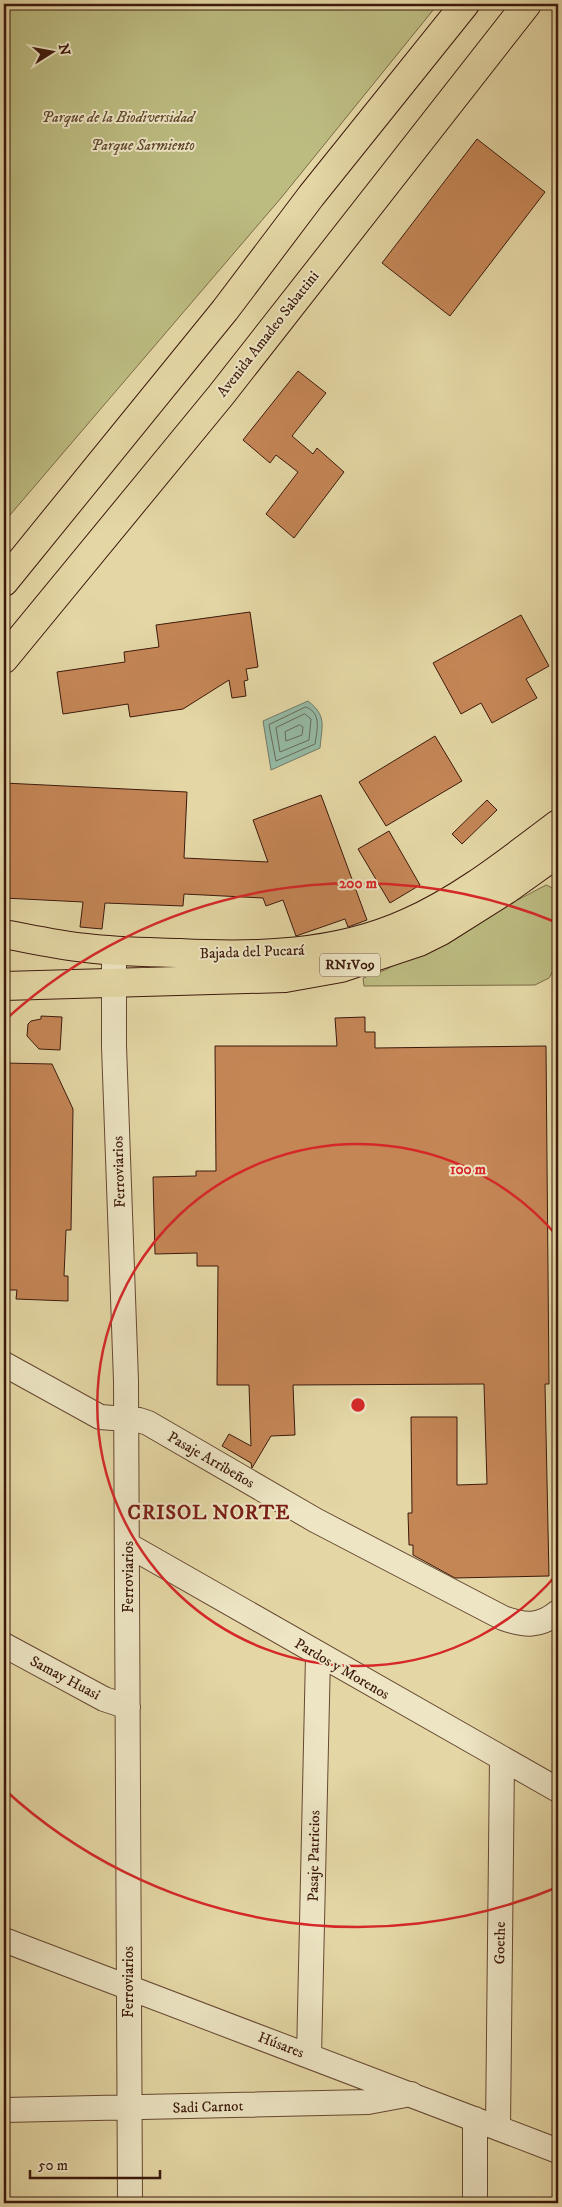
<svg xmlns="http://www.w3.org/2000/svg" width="562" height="2207" font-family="'IM FELL DW Pica',serif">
<rect width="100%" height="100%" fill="#e4d7a5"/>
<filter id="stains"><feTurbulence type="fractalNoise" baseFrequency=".004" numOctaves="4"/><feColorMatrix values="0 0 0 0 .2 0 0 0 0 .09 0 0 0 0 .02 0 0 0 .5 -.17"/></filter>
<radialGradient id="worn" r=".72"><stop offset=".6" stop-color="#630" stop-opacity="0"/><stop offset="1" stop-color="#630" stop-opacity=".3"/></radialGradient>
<path fill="#bcbc81" stroke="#7c6a46" d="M 4,4 L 438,4 L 281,198 L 4,522 Z
M 546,885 L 555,889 L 556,965 L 549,978 L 535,985 L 364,986 L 363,978 L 385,970 Z"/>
<path fill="#95baa5" stroke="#717a68" d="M 308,701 C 327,716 322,725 320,748 L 271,770 L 263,721 Z"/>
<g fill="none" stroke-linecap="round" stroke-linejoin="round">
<path stroke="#686a58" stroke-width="1" d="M 306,707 C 322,713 317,730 315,744 L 276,761 L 269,725 Z
M 305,714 L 311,719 L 309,740 L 280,752 L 276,728 Z
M 300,725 L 303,727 L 302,735 L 286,741 L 285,732 Z"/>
</g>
<path fill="#c58656" stroke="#3c190c" d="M 477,139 L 545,192 L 450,316 L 382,263 Z
M 298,371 L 326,393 L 292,436 L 313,454 L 317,448 L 344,472 L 294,538 L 266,514 L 298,472 L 276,455 L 270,463 L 243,440 Z
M 250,612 L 258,667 L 246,669 L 248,680 L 244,681 L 246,696 L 232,698 L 229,680 L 183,709 L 130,717 L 128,704 L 63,714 L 57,672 L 125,662 L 124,652 L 159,647 L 156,625 Z
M 521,615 L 549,666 L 526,679 L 537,698 L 492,723 L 481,703 L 461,714 L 433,663 Z
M 435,736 L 462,781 L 386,826 L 359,782 Z
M 4,783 L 187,792 L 184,858 L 268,862 L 253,820 L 321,795 L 367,920 L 348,927 L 345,919 L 296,936 L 283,900 L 266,906 L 263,898 L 184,894 L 183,906 L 105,903 L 102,929 L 80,927 L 83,902 L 4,898 Z
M 487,800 L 497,810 L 462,844 L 452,834 Z
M 389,831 L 420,885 L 390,903 L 358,849 Z
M 41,1016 L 62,1017 L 60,1050 L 39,1049 L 27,1036 L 28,1024 L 31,1021 L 41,1019 Z
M 365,1017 L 365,1032 L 375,1032 L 375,1048 L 546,1046 L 549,1384 L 545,1384 L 549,1576 L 455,1578 L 413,1555 L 413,1545 L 409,1545 L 408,1513 L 412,1513 L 411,1417 L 457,1417 L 457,1485 L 487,1484 L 484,1384 L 293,1385 L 295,1435 L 271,1436 L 252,1468 L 251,1463 L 222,1446 L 229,1434 L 251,1446 L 249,1385 L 217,1385 L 218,1266 L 197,1266 L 197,1253 L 155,1254 L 153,1177 L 196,1176 L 196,1171 L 216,1171 L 215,1046 L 337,1046 L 335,1018 Z
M 4,1063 L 52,1064 L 73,1109 L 71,1230 L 66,1230 L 64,1276 L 68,1276 L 68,1301 L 16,1299 L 17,1290 L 4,1290 Z"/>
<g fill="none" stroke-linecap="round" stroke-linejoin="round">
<defs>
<path id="minor" d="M 114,951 L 114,1046 L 126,1381 L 130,2203
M 4,1364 L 100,1417 L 139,1420 L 148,1423 L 315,1520 L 503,1618 C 525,1626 540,1627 558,1612
M 128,1545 L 558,1790
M 4,1645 L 104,1699 L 128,1707
M 4,1940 L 558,2151
M 309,2056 L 318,1656
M 4,2110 L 368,2102 L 411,2094
M 498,2128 L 502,1759
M 475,2203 L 475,2119"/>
<path id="major" d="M 4,582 L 225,310 L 311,196 L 465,4
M 4,659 L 221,395 L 527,4
M 4,934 C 31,939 58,945 86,948 C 117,952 149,952 180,953 C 256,957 336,955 407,923 C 462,899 510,860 558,824
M 4,986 L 285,978 L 341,968 L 419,942 L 441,931 L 506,890 L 558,853"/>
</defs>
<use href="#minor" stroke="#664832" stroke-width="26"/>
<use href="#major" stroke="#3c190c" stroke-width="30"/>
<use href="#minor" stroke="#ede5c4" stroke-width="24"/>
<use href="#major" stroke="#e4d7a5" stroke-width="28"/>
</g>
<g fill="none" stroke="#d62828" stroke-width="2.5">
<path d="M558 1573A261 261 0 1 1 558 1237"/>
<path d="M558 1887A522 522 0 0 1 5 1790M5 1020A522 522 0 0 1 558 923"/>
</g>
<g text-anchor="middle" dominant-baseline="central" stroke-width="4" stroke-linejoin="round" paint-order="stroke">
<rect fill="#ede5c4" stroke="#715643" stroke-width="1" x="320" y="953.5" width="60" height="23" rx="4"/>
<g font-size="14" font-weight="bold" fill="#3c190c">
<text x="350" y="965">RN1V09</text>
</g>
<g font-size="15" font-style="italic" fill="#624a2f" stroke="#ede5c4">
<text x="118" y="117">Parque de la Biodiversidad</text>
<text x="143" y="145">Parque Sarmiento</text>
</g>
<g font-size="15" fill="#3c190c" stroke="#ede5c4">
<text transform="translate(268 334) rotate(-52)">Avenida Amadeo Sabattini</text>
<text transform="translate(252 952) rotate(-2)">Bajada del Pucará</text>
<text transform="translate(119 1172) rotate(-92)">Ferroviarios</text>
<text transform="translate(211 1460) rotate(30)">Pasaje Arribeños</text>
<text transform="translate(128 1577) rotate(-90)">Ferroviarios</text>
<text transform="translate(342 1669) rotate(30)">Pardos y Morenos</text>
<text transform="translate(65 1678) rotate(28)">Samay Huasi</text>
<text transform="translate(314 1856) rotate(-89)">Pasaje Patricios</text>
<text transform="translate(500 1943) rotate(-89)">Goethe</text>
<text transform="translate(128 1982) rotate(-90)">Ferroviarios</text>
<text transform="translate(281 2045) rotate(21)">Húsares</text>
<text transform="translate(208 2107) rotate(-2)">Sadi Carnot</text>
</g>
<g font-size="20" font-weight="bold" letter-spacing="1" fill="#7a1f14" stroke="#ede5c4">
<text x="209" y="1513">CRISOL NORTE</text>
</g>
</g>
<circle cx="358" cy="1405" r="8" fill="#d62828" stroke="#ede5c4" stroke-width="2.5"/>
<g font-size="15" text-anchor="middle" font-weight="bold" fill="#d62828" stroke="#ede5c4" stroke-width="4" stroke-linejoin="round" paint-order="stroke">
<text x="358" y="888">200 m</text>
<text x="468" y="1174">100 m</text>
</g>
<rect width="562" height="2207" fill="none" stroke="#e4d7a5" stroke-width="20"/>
<rect x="5" y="5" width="552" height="2197" fill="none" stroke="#3c190c" stroke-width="2.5"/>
<rect x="10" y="10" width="542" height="2187" fill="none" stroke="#3c190c"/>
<g transform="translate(52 52) rotate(79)" stroke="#ede5c4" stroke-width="4" paint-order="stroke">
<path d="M0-4L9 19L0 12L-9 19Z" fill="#3c190c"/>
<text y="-8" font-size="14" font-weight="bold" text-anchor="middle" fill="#3c190c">N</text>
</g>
<path d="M30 2170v8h130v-8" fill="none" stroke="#3c190c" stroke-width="2.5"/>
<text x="38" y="2170" font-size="15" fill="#3c190c" stroke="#ede5c4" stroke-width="4" paint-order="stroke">50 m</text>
<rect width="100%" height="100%" filter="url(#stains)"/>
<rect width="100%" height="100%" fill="url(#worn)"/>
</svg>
